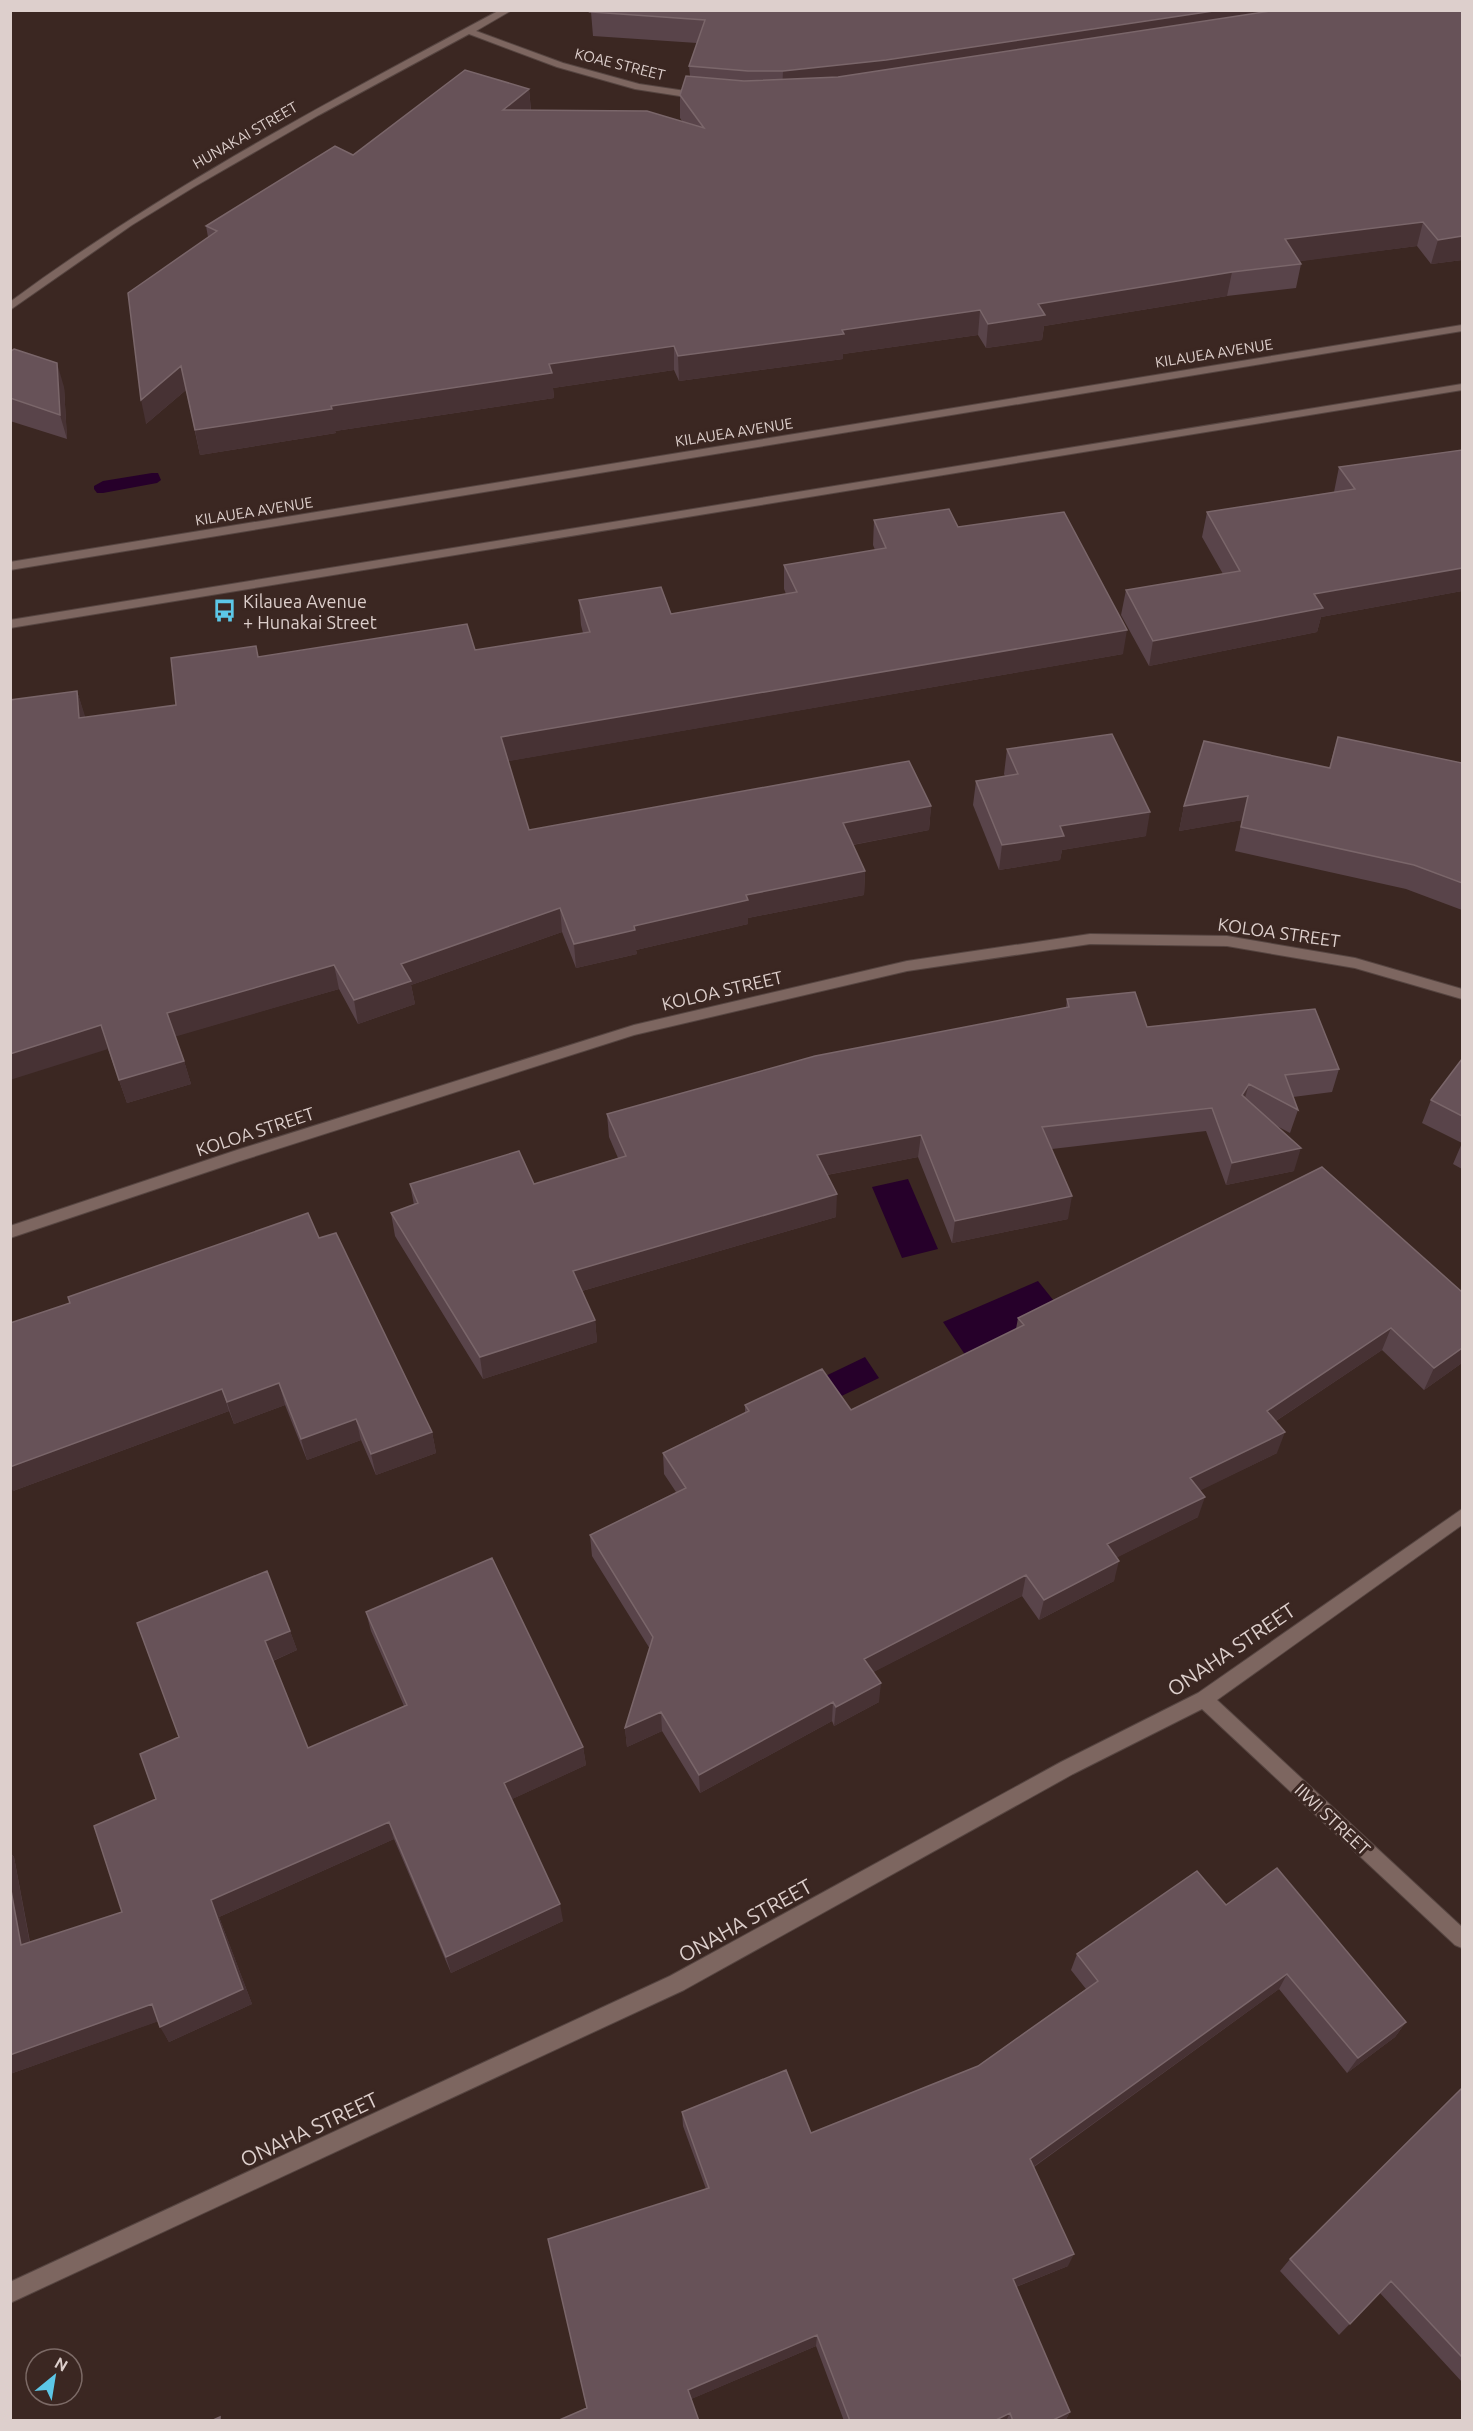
<svg xmlns="http://www.w3.org/2000/svg" width="1473" height="2431" font-family="Ubuntu,sans-serif">
<rect width="100%" height="100%" fill="#3b2722"/>
<path fill="#26002a" d="M 152,473 L 158,473 L 161,480 L 157,483 L 103,493 L 97,493 L 94,489 L 94,486 L 103,481 Z
M 908,1179 L 938,1249 L 902,1258 L 872,1187 Z
M 1038,1281 L 1062,1311 L 980,1377 L 943,1322 Z
M 865,1357 L 879,1378 L 775,1428 L 761,1407 Z"/>
<g fill="none" stroke-linecap="round" stroke-linejoin="round">
<defs>
<path id="minor" d="M 500,10 L 512,10 L 476,31 L 563,63 L 639,84 L 699,93 L 704,96 L 699,99 L 635,89 L 557,67 L 469,34 L 319,115 L 194,187 L 132,225 L 10,310 L 10,302 C 164,188 332,100 500,10 Z
M 1462,325 L 1462,331 L 10,570 L 10,562 Z
M 1462,384 L 1462,390 L 10,628 L 10,620 Z
M 1090,934 L 1227,936 L 1355,958 L 1462,989 L 1462,999 L 1355,968 L 1227,946 L 1090,944 L 907,971 L 634,1035 L 240,1161 L 10,1238 L 10,1226 L 237,1150 L 634,1025 L 907,961 Z
M 1462,1509 L 1462,1525 L 1217,1700 L 1462,1927 L 1462,1948 L 1455,1945 L 1202,1709 L 1073,1774 L 684,1990 L 10,2303 L 10,2282 L 670,1976 L 1061,1762 L 1198,1693 Z"/>
</defs>
<use href="#minor" stroke="#564541" stroke-width="2"/>
<use href="#minor" fill="#7d6660" fill-rule="evenodd"/>
</g>
<path fill="#59444a" d="M 1462,10 L 1462,260 L 1431,264 L 1417,246 L 1299,261 L 1301,264 L 1296,288 L 1227,296 L 1044,326 L 1042,340 L 986,348 L 978,335 L 843,354 L 843,359 L 679,381 L 674,370 L 553,388 L 554,398 L 335,431 L 336,433 L 200,455 L 186,390 L 146,424 L 208,237 L 206,226 L 353,155 L 529,89 L 531,110 L 682,121 L 680,118 L 680,95 L 690,76 L 689,66 L 697,43 L 593,36 L 591,12 Z
M 10,352 L 64,387 L 67,439 L 10,421 Z
M 1462,450 L 1462,591 L 1321,617 L 1317,632 L 1149,666 L 1121,615 L 1126,590 L 1223,574 L 1202,537 L 1207,512 L 1334,492 L 1339,467 Z
M 874,520 L 958,527 L 1123,654 L 508,761 L 529,830 L 931,806 L 929,830 L 853,845 L 865,871 L 864,895 L 748,918 L 748,924 L 636,950 L 637,954 L 576,968 L 562,932 L 411,985 L 415,1004 L 358,1024 L 339,989 L 175,1036 L 184,1061 L 191,1084 L 127,1103 L 108,1049 L 77,691 L 85,718 L 176,705 L 256,646 L 258,657 L 475,650 L 583,633 L 581,625 L 579,600 L 671,614 L 786,594 L 784,589 L 784,565 L 875,550 L 873,545 Z
M 1338,737 L 1462,763 L 1462,910 L 1406,889 L 1235,851 L 1242,820 L 1179,831 L 1184,806 L 1329,768 Z
M 1007,749 L 1146,836 L 1062,850 L 1060,860 L 999,870 L 973,805 L 976,781 L 1005,776 L 1004,774 Z
M 1067,999 L 1147,1027 L 1339,1069 L 1332,1092 L 1293,1097 L 1298,1110 L 1290,1133 L 1275,1125 L 1294,1171 L 1226,1185 L 1206,1131 L 1052,1149 L 1068,1219 L 952,1243 L 918,1157 L 827,1175 L 836,1217 L 582,1291 L 595,1320 L 597,1342 L 483,1379 L 395,1236 L 391,1213 L 414,1205 L 410,1184 L 534,1184 L 618,1158 L 609,1137 L 607,1114 L 1066,1008 Z
M 1462,1059 L 1462,1169 L 1453,1164 L 1462,1143 L 1422,1123 L 1431,1100 Z
M 319,1238 L 432,1432 L 436,1453 L 376,1475 L 361,1440 L 307,1460 L 285,1405 L 234,1424 L 229,1411 L 13,1491 Z
M 1462,1292 L 1462,1363 L 1424,1390 L 1382,1350 L 1276,1421 L 1277,1453 L 1200,1490 L 1198,1517 L 1117,1557 L 1114,1581 L 1039,1620 L 1022,1596 L 873,1672 L 879,1702 L 834,1726 L 832,1721 L 700,1793 L 662,1731 L 627,1747 L 625,1728 L 650,1649 L 592,1556 L 590,1535 L 676,1492 L 664,1474 L 663,1453 L 745,1412 L 745,1405 L 851,1410 L 1016,1329 L 1018,1318 Z
M 366,1612 L 583,1747 L 586,1765 L 512,1799 L 563,1921 L 451,1973 L 394,1839 L 219,1917 L 252,2004 L 169,2042 L 158,2021 L 10,2074 L 10,1852 L 14,1857 L 30,1942 L 122,1912 L 156,1799 L 179,1737 L 290,1631 L 297,1650 L 273,1661 L 308,1748 L 404,1706 L 371,1631 Z
M 1226,1905 L 1406,2022 L 1395,2037 L 1347,2073 L 1279,1989 L 1034,2167 L 1068,2266 L 1016,2287 L 1070,2412 L 1065,2421 L 844,2421 L 816,2346 L 691,2399 L 587,2408 L 706,2189 L 683,2126 L 682,2112 L 811,2133 L 978,2066 L 1086,1989 L 1071,1970 L 1077,1954 Z
M 1462,2088 L 1462,2382 L 1380,2293 L 1339,2335 L 1280,2271 L 1290,2259 Z"/>
<path fill="#473234" d="M 1220,10 L 1370,10 L 782,94 L 783,71 Z
M 529,89 L 531,113 L 503,110 Z
M 1423,222 L 1417,246 L 1280,264 L 1285,239 Z
M 1462,236 L 1462,260 L 1431,264 L 1438,240 Z
M 1232,272 L 1227,296 L 1044,326 L 1042,340 L 986,348 L 988,324 L 1038,304 Z
M 980,310 L 978,335 L 843,354 L 843,359 L 679,381 L 678,356 L 842,330 Z
M 674,346 L 674,370 L 553,388 L 554,398 L 335,431 L 336,433 L 200,455 L 195,430 L 331,406 L 549,364 Z
M 57,363 L 64,387 L 67,439 L 60,415 Z
M 181,366 L 186,390 L 146,424 L 141,400 Z
M 1462,568 L 1462,591 L 1321,617 L 1317,632 L 1149,666 L 1153,641 L 1314,594 Z
M 1127,630 L 1123,654 L 504,762 L 501,737 Z
M 77,691 L 85,716 L 86,743 L 79,718 Z
M 1248,796 L 1243,820 L 1179,831 L 1184,806 Z
M 931,806 L 929,830 L 841,847 L 843,823 Z
M 1150,812 L 1146,836 L 1062,850 L 1060,860 L 999,870 L 1002,845 L 1060,826 Z
M 865,871 L 864,895 L 748,918 L 748,924 L 636,950 L 637,954 L 576,968 L 574,944 L 634,926 L 746,895 Z
M 560,908 L 562,932 L 411,985 L 415,1004 L 358,1024 L 354,1000 L 401,964 Z
M 334,965 L 339,989 L 174,1037 L 167,1013 Z
M 101,1025 L 108,1049 L 10,1080 L 10,1054 Z
M 184,1061 L 191,1084 L 127,1103 L 119,1080 Z
M 1249,1084 L 1242,1108 L 1242,1095 Z
M 921,1135 L 918,1157 L 816,1177 L 817,1155 Z
M 1301,1148 L 1294,1171 L 1226,1185 L 1232,1163 Z
M 837,1194 L 836,1217 L 575,1293 L 573,1271 Z
M 1072,1196 L 1068,1219 L 952,1243 L 955,1221 Z
M 595,1320 L 597,1342 L 483,1379 L 480,1357 Z
M 1391,1328 L 1382,1350 L 1259,1432 L 1267,1411 Z
M 1462,1348 L 1462,1363 L 1424,1390 L 1434,1368 Z
M 279,1383 L 285,1405 L 234,1424 L 227,1402 Z
M 222,1389 L 229,1411 L 13,1491 L 10,1487 L 10,1467 Z
M 356,1419 L 361,1440 L 307,1460 L 301,1439 Z
M 432,1432 L 436,1453 L 376,1475 L 371,1454 Z
M 1285,1432 L 1277,1453 L 1183,1499 L 1190,1478 Z
M 1205,1497 L 1198,1517 L 1102,1565 L 1107,1544 Z
M 1119,1561 L 1114,1581 L 1039,1620 L 1044,1600 Z
M 1026,1575 L 1022,1596 L 862,1678 L 864,1659 Z
M 290,1631 L 297,1650 L 272,1661 L 265,1641 Z
M 881,1683 L 879,1702 L 834,1726 L 836,1707 Z
M 833,1702 L 832,1721 L 700,1793 L 699,1775 Z
M 661,1712 L 662,1731 L 627,1747 L 625,1728 Z
M 583,1747 L 586,1765 L 508,1801 L 504,1783 Z
M 389,1822 L 394,1839 L 219,1917 L 252,2004 L 169,2042 L 160,2027 L 211,1900 Z
M 10,1852 L 14,1857 L 33,1961 L 21,1945 L 10,1885 Z
M 560,1904 L 563,1921 L 451,1973 L 446,1957 Z
M 1287,1974 L 1279,1989 L 1026,2172 L 1030,2159 Z
M 152,2004 L 162,2020 L 10,2074 L 10,2055 Z
M 1406,2022 L 1395,2037 L 1347,2073 L 1358,2058 Z
M 1074,2254 L 1068,2266 L 1008,2290 L 1013,2279 Z
M 817,2335 L 816,2346 L 689,2400 L 688,2390 Z
M 1070,2412 L 1065,2421 L 1051,2421 Z
M 1010,2413 L 1006,2421 L 994,2421 Z"/>
<path fill="#675258" stroke="#7a666a" stroke-width="1.5" d="M 595,10 L 1220,10 L 886,60 L 783,71 L 748,71 L 689,66 L 705,20 L 591,12 Z
M 1277,10 L 1462,10 L 1462,236 L 1438,240 L 1423,222 L 1285,239 L 1301,264 L 1232,272 L 1038,304 L 1045,315 L 988,324 L 980,310 L 842,330 L 844,334 L 678,356 L 674,346 L 549,364 L 552,373 L 331,406 L 332,409 L 195,430 L 181,366 L 141,400 L 128,293 L 217,231 L 206,226 L 335,146 L 353,155 L 465,70 L 529,89 L 503,110 L 647,111 L 704,128 L 680,95 L 686,76 L 744,81 L 838,77 Z
M 14,349 L 57,363 L 60,415 L 10,398 L 10,352 Z
M 1462,450 L 1462,568 L 1314,594 L 1323,608 L 1153,641 L 1126,590 L 1240,571 L 1207,512 L 1355,489 L 1339,467 Z
M 949,509 L 958,527 L 1064,512 L 1127,630 L 501,737 L 529,830 L 909,761 L 931,806 L 843,823 L 865,871 L 746,895 L 748,900 L 634,926 L 635,930 L 574,944 L 560,908 L 401,964 L 411,981 L 354,1000 L 334,965 L 167,1013 L 184,1061 L 119,1080 L 101,1025 L 10,1054 L 10,700 L 77,691 L 79,718 L 176,705 L 171,658 L 256,646 L 258,657 L 467,624 L 475,650 L 590,632 L 579,600 L 661,587 L 671,614 L 797,592 L 784,565 L 886,548 L 874,520 Z
M 1112,734 L 1150,812 L 1060,826 L 1064,836 L 1002,845 L 976,781 L 1018,774 L 1007,749 Z
M 1338,737 L 1462,763 L 1462,883 L 1414,865 L 1241,827 L 1248,796 L 1184,806 L 1204,741 L 1330,768 Z
M 1135,992 L 1147,1027 L 1315,1009 L 1339,1069 L 1285,1075 L 1298,1110 L 1249,1084 L 1242,1095 L 1301,1148 L 1232,1163 L 1212,1108 L 1042,1127 L 1072,1196 L 955,1221 L 921,1135 L 817,1155 L 837,1194 L 573,1271 L 595,1320 L 480,1357 L 391,1213 L 418,1203 L 410,1184 L 519,1151 L 534,1184 L 626,1156 L 607,1114 L 815,1056 L 1069,1007 L 1067,999 Z
M 1462,1059 L 1462,1116 L 1431,1100 Z
M 1322,1167 L 1462,1292 L 1462,1348 L 1434,1368 L 1391,1328 L 1267,1411 L 1285,1432 L 1190,1478 L 1205,1497 L 1107,1544 L 1119,1561 L 1044,1600 L 1026,1575 L 864,1659 L 881,1683 L 836,1707 L 833,1702 L 699,1775 L 661,1712 L 625,1728 L 653,1637 L 590,1535 L 686,1488 L 663,1453 L 749,1411 L 745,1405 L 822,1369 L 851,1410 L 1024,1325 L 1018,1318 Z
M 308,1213 L 319,1238 L 336,1233 L 432,1432 L 371,1454 L 356,1419 L 301,1439 L 279,1383 L 227,1402 L 222,1389 L 10,1467 L 10,1323 L 70,1303 L 68,1297 Z
M 492,1558 L 583,1747 L 504,1783 L 560,1904 L 446,1957 L 389,1822 L 211,1900 L 243,1989 L 160,2027 L 152,2004 L 10,2055 L 10,1885 L 21,1945 L 122,1912 L 94,1826 L 156,1799 L 140,1754 L 179,1737 L 137,1623 L 267,1571 L 290,1631 L 265,1641 L 308,1748 L 407,1705 L 366,1612 Z
M 1277,1868 L 1406,2022 L 1358,2058 L 1287,1974 L 1030,2159 L 1074,2254 L 1013,2279 L 1070,2412 L 1051,2421 L 1013,2421 L 1010,2413 L 994,2421 L 850,2421 L 817,2335 L 688,2390 L 699,2421 L 557,2421 L 587,2408 L 548,2239 L 709,2188 L 682,2112 L 786,2070 L 811,2133 L 978,2066 L 1098,1981 L 1077,1954 L 1197,1871 L 1226,1905 Z
M 1462,2088 L 1462,2357 L 1391,2281 L 1350,2324 L 1290,2259 Z
M 220,2417 L 220,2421 L 211,2421 Z"/>
<defs>
<symbol id="bus-bare" viewBox="-9 -9 18 18"><path d="M-5-6H5V4H4V6H2V4H-2V6H-4V4H-5ZM-3.5-4V0h7V-4ZM-3.5 1.2v1.5H-2V1.2ZM2 1.2v1.5H3.5V1.2Z" fill="#5cc7e7" stroke="#3b2722" stroke-width="2.5" paint-order="stroke"/></symbol>
</defs>
<g fill-rule="evenodd">
<use href="#bus-bare" x="208" y="594" width="33" height="33"/>
</g>
<g text-anchor="middle" dominant-baseline="central" stroke-width="6" stroke-linejoin="round" paint-order="stroke">
<g font-size="15" fill="#ddcfcc" stroke="#3b2722">
<text transform="translate(620 64) rotate(14)">KOAE STREET</text>
<text transform="translate(245 135) rotate(-30)">HUNAKAI STREET</text>
<text transform="translate(1214 353) rotate(-9)">KILAUEA AVENUE</text>
<text transform="translate(734 432) rotate(-9)">KILAUEA AVENUE</text>
<text transform="translate(254 511) rotate(-9)">KILAUEA AVENUE</text>
</g>
<g font-size="18" fill="#ddcfcc" stroke="#3b2722" text-anchor="start">
<text x="243" y="601">Kilauea Avenue<tspan x="243" dy="21">+ Hunakai Street</tspan></text>
</g>
<g font-size="18" fill="#ddcfcc" stroke="#3b2722">
<text transform="translate(1279 932) rotate(8)">KOLOA STREET</text>
<text transform="translate(722 990) rotate(-13)">KOLOA STREET</text>
<text transform="translate(255 1131) rotate(-18)">KOLOA STREET</text>
<text transform="translate(1333 1819) rotate(43)">IIWI STREET</text>
</g>
<g font-size="21" fill="#ddcfcc" stroke="#3b2722">
<text transform="translate(1231 1649) rotate(-34)">ONAHA STREET</text>
<text transform="translate(745 1920) rotate(-29)">ONAHA STREET</text>
<text transform="translate(309 2129) rotate(-25)">ONAHA STREET</text>
</g>
</g>
<rect width="1473" height="2431" fill="none" stroke="#ddcfcc" stroke-width="24"/>
<g transform="translate(54 2377) rotate(30)"><circle r="28" fill="#3b2722" stroke="#7c6a66" stroke-width="1.5"/>
<path d="M0-4.5L10 22L0 15L-10 22Z" fill="#5cc7e7"/>
<text y="-9" font-size="16" font-weight="bold" text-anchor="middle" fill="#ddcfcc">N</text>
</g>
</svg>
